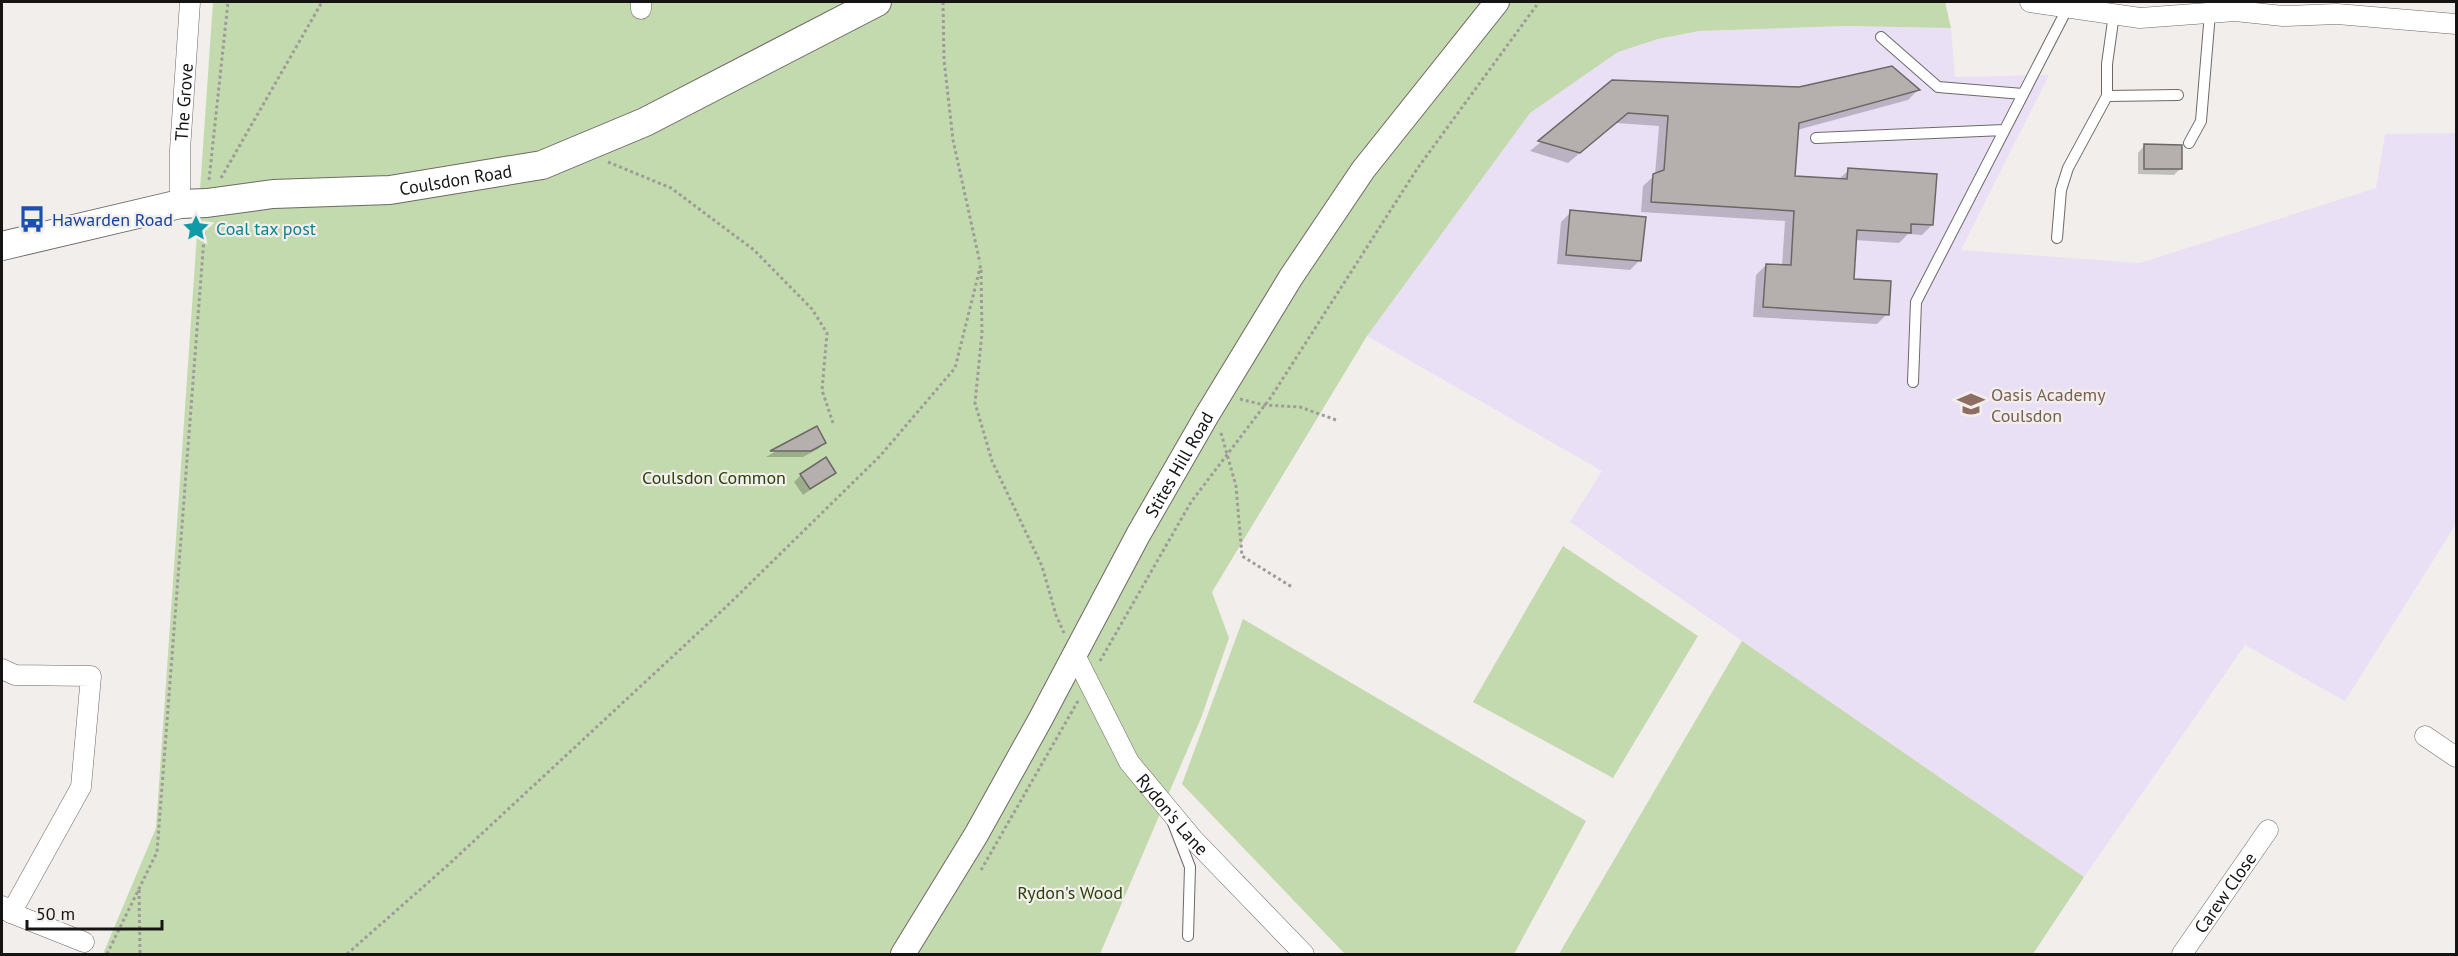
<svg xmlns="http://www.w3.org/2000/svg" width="2458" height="956" font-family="'PT Sans',sans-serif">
<rect width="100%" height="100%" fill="#f2eeeb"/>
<path fill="#eae0f5" d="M 1846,26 L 1951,28 L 1955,77 L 2049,75 L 1961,250 L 2140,263 L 2376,188 L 2385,134 L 2456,133 L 2456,524 L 2345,701 L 2245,645 L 2084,877 L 1570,522 L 1602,471 L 1367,336 L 1530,113 L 1618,52 L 1658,39 L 1699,31 Z"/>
<path fill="#c2daad" d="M 213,2 L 1945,2 L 1951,28 L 1846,26 L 1699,31 L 1658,39 L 1618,52 L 1530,113 L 1367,336 L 1212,592 L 1229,638 L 1201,718 L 1100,954 L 103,954 L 156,828 Z
M 1563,546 L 1698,636 L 1613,778 L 1473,702 Z
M 1243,619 L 1586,821 L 1514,954 L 1345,954 L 1182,784 Z
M 1742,641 L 2084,877 L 2033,954 L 1559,954 Z"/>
<path fill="#0003" d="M 1612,82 L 1918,90 L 1908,100 L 1797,130 L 1794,177 L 1838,180 L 1849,170 L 1932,225 L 1922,235 L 1908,234 L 1899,243 L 1855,240 L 1852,280 L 1887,314 L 1877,324 L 1753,317 L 1756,275 L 1766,265 L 1782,266 L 1785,221 L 1641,212 L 1643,186 L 1655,175 L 1659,126 L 1616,123 L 1568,163 L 1530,151 Z
M 2144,146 L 2181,168 L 2174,175 L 2138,174 L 2138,153 Z
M 1571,212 L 1640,260 L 1630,270 L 1557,264 L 1561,222 Z
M 816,428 L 824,443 L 818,449 L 803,457 L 766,457 Z
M 834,473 L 803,495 L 794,482 L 801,475 Z"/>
<path fill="#b5b0ae" stroke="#6b6765" stroke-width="1.5" d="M 1892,66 L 1920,90 L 1799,123 L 1795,176 L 1847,179 L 1848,168 L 1937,174 L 1933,225 L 1911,224 L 1911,233 L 1857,230 L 1854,279 L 1891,281 L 1889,315 L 1763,307 L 1766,264 L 1791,265 L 1794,211 L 1651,202 L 1653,174 L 1664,170 L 1668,116 L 1628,113 L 1580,153 L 1538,141 L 1612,80 L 1799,87 Z
M 2144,144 L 2182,145 L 2182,169 L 2144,169 Z
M 1570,210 L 1646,217 L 1641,261 L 1566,255 Z
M 817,426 L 826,443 L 811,451 L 770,451 Z
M 826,457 L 836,473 L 810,489 L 800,474 Z"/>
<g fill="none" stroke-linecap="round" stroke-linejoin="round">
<defs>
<path id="service" d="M 1881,37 L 1938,87 L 2023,94
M 2107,96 L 2178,95
M 1816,138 L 2004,130
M 2189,143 L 2201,121 L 2210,13
M 2057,238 L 2061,190 L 2068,168 L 2107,96 L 2107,64 L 2114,14
M 1913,382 L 1916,302 L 2067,9
M 1173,823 L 1190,867 L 1188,936"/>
<g id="minor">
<path d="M 2030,2 L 2140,18 L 2235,11 L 2283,16 L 2337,14 L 2456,24"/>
<path d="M 641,9 L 641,2"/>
<path id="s1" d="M 180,204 L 180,150 L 190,2"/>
<path id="s2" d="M 1074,653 L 1129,762 L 1193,839 L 1304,954"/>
<path d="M 2,669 L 15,675 L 91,676 L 81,787 L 11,913"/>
<path d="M 2425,736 L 2456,757"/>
<path d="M 2,906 L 11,913 L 84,942"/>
<path id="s3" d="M 2182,954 L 2268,830"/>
</g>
<g id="tertiary">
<path id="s4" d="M 903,954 L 976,835 L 1040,720 L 1138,535 L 1207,415 L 1291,277 L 1363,170 L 1497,2"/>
</g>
<g id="secondary">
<path id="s5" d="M 2,246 L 180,204 L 207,203 L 273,194 L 390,190 L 542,165 L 645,122 L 877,2"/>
</g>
</defs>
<use href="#service" stroke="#6d6967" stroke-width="12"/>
<use href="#minor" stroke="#6d6967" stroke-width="21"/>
<use href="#tertiary" stroke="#6d6967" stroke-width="26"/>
<use href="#secondary" stroke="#6d6967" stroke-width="30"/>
<path stroke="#9f9b99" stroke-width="3" stroke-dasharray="3 3" stroke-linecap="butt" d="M 943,2 L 944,60 L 953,140 L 980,263
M 608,162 L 671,188 L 754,250 L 812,309 L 827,333 L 822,390 L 833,423
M 221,178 L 322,2
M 209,180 L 228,2
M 981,270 L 982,333 L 975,403 L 992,461 L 1042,566 L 1056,615 L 1064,633
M 1240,399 L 1264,405 L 1300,407 L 1336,420
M 1221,433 L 1236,486 L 1242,556 L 1292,587
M 1100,661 L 1191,502 L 1271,397 L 1417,169 L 1539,2
M 981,870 L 1078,701
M 139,890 L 140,954
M 107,954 L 157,852 L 205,225
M 347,954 L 448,865 L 727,606 L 880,456 L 955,368 L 981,264"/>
<use href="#service" stroke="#fff" stroke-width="10"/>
<use href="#minor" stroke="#fff" stroke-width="20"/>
<use href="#tertiary" stroke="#fff" stroke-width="24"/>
<use href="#secondary" stroke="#fff" stroke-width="28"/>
</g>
<defs>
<symbol id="bus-bare" viewBox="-9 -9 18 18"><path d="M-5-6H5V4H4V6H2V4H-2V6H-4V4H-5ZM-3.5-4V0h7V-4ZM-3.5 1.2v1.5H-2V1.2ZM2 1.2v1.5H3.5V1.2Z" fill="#1a4fb4" stroke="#f2eeeb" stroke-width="2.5" paint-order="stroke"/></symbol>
<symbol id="sight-bare" viewBox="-9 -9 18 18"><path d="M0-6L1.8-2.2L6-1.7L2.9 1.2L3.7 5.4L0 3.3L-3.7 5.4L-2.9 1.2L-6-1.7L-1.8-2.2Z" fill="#0f9aa8" stroke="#f2eeeb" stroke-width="2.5" paint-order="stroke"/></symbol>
<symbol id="school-bare" viewBox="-9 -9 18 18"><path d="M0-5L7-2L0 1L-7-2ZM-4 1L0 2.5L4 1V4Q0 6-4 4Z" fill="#8d6e63" stroke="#f2eeeb" stroke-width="2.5" paint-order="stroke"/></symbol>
</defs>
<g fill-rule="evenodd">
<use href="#bus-bare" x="13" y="200" width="38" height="38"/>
<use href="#sight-bare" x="177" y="209" width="38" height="38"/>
<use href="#school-bare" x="1952" y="385" width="38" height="38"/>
</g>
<g text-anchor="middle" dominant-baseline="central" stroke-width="4.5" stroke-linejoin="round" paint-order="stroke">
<g font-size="18" fill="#161413" stroke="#f2eeeb">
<text stroke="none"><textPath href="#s1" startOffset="102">The Grove</textPath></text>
<text stroke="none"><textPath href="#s5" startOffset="460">Coulsdon Road</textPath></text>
<text stroke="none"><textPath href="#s4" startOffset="562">Stites Hill Road</textPath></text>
<text stroke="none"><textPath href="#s2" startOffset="190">Rydon's Lane</textPath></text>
<text stroke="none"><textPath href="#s3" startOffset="75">Carew Close</textPath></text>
</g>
<g font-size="18" fill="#164399" stroke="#f2eeeb" text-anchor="start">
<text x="52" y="219">Hawarden Road</text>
</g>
<g font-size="18" fill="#0d838f" stroke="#f2eeeb" text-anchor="start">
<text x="216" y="228">Coal tax post</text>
</g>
<g font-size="18" fill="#785e54" stroke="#f2eeeb" text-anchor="start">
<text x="1991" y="394">Oasis Academy<tspan x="1991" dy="21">Coulsdon</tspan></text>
</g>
<g font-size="18" fill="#294108" stroke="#f2eeeb">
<text x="714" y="477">Coulsdon Common</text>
<text x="1070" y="892">Rydon's Wood</text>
</g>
</g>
<rect width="2458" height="956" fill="none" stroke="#161413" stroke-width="6"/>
<path d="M27 920v9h135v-9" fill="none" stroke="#161413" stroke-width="3"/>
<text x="36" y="920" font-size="18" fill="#161413" stroke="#f2eeeb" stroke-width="4.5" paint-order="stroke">50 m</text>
</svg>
